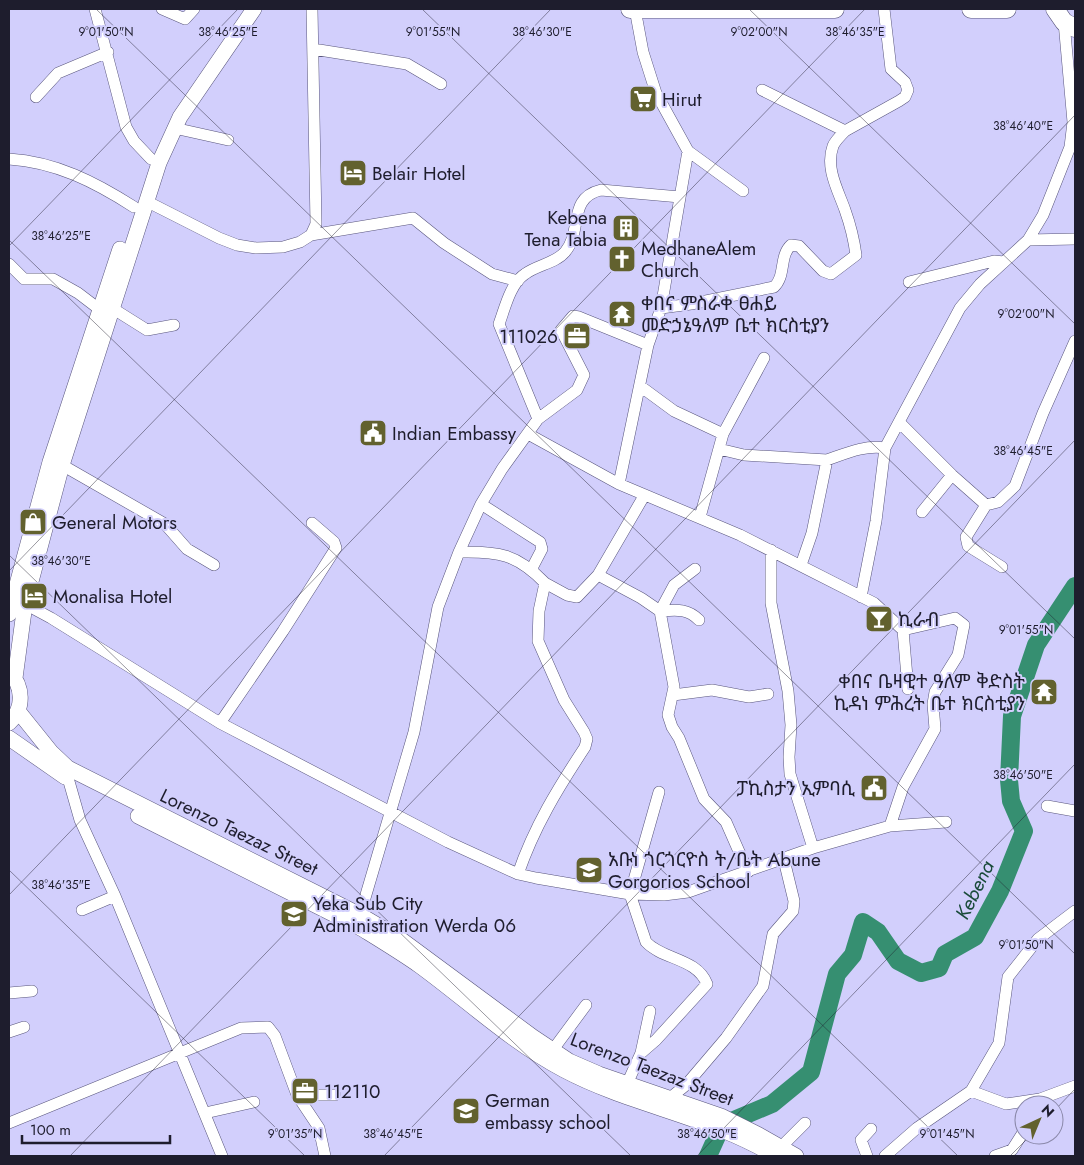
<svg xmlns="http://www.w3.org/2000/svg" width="1084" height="1165" font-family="Jost,'Noto Sans Ethiopic',sans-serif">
<rect width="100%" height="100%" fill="#d2cffc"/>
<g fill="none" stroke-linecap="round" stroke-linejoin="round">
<path stroke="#368f71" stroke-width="18" d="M 708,1156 L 722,1125 L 772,1104 L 811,1072 L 837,974 L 853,955 L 863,922 L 878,932 L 898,961 L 921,973 L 939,968 L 945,954 L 975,937 L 1000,891 L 1024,831 L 1011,801 L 1009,780 L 1012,716 L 1036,645 L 1075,586"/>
<defs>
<path id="street" d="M 95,9 L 126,127 L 134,141 L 151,159
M 162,9 L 185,19 L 194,9
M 635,9 L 643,52 L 656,93 L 688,151 L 743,191
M 313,49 L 407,64 L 441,84
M 762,90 L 845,131 L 899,101 L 905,97 L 908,90 L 905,82 L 891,69 L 884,9
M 36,97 L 58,73 L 108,52
M 174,128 L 228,140
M 9,159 C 56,162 95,182 134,207
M 146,201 L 219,238 L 237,245 L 256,248 L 283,247 L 300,242 L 311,235 L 316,224 L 312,9
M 311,235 L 413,218 L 444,243 L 492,274 L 518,281
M 1028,240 L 1075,239
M 9,264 L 24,279 L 53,279 L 78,293 L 99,309
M 909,282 L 994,261 L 1004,262
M 112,308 L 147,330 L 174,325
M 661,308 L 691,304 L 774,287 C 786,276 779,256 791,245 L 799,246 L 823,271 L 831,274 L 856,255 C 854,240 850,224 845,210 C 838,190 825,168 833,146 C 835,141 841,135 845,131
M 640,386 L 674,411 L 723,434
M 538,419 L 499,324 C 505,308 510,284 525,274 C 537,265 556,263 565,252 C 583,231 567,198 601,190 L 680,197
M 899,422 L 952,475 L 986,505 L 998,502 L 1015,486 L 1043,413 L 1075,341
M 528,434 L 619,484 L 740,535 L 874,603 L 903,630 L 908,689
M 719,449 L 744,455 L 827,460
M 62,465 L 165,524 L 187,549 L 214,565
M 619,484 L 648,345 L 661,308 L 688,151
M 481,504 L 540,542 L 542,549 L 531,570
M 986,505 L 966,537 L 968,546 L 1002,567
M 922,512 L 952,475
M 700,517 L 723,434 L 764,358
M 771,550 L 771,603 L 788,691 L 791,725 L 789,757 L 790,774 L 813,848
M 459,552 C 498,551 517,554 545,583 L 539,611 L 538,641 L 564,700 L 584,732 L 587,739 L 585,747 C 558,788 534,827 518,874
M 801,565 L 812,533 L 827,460 C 847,453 864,445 885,448
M 695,569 L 674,585 L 660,611 C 676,610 687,608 699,620
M 598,575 L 641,598 L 660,611 L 674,687 L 668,715 L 672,727 L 679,738 L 704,799 L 726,822 L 748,872
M 545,583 L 567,595 L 577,597 L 598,575 L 644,496
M 861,597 L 876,521 L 885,448 L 960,308 L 980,284 L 1028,240 L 1043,215 L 1070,147 L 1073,122 L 1064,22
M 25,604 L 51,618 L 220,723 L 448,842 L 518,874 L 536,878 L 630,894 L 664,895 L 688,892 L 813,848 L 890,826 L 946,822
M 673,695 L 712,690 L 749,697 L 768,694
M 220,723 L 283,631 L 336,548 L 334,542 L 312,523
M 68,778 L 80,820 L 115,896 L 222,1156
M 1047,806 L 1075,811
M 890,826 L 903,787 L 935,729 L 933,704 L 935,692 L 958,655 L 964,625 L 955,618 L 903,630
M 82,910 L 115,896
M 360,915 L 414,732 L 438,607 L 459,552 L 481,504 L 502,469 L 538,419 L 577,390 L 584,375 L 561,330 L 573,316 L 579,317 L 648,345
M 9,993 L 32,991
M 9,1032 L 24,1027
M 552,1051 L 586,1005
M 641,1053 L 650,1011
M 627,1084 L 641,1053 L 656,1040 L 707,984 C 697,958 663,960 646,942 L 630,894 L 659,792
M 971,1091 L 1006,1104 L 1040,1099 L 1075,1086
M 297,1095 L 335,1095
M 670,1098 L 686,1085 L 726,1038 L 763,986 L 773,934 L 793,911 L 794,901 L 784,860
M 205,1113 L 254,1102
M 9,1123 L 241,1028 L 268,1027 L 275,1036 L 297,1095 L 319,1128 L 325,1156
M 781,1147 L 805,1123
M 867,1156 L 861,1140 L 871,1129
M 885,1156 L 917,1128 L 971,1091 L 999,1043 L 1008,977 L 1038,939 L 1075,911
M 995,1156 L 1012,1150 L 1024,1131"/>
<path id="secondary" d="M 9,614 L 50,462 L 120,249
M 15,678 L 25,604 L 62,465 L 159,163 L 180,117 L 254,9
M 18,711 L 51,752 L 68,768 L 360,915 L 399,938 L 533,1037 L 569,1061 L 599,1074 L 721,1116 L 759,1135 L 796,1156
M 9,723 C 25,708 23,686 9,671
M 9,738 L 65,777
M 138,816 L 359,927 C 380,940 400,952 420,966 C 468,1001 511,1042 564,1070 C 632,1106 709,1116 775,1156"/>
<path id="primary" d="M 630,9 L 835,9
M 971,9 L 1007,9
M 1055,9 L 1064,22 L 1075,28"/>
</defs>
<use href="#street" stroke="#59567d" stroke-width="12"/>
<use href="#secondary" stroke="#59567d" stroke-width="16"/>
<use href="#primary" stroke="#59567d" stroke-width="19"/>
<use href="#street" stroke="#fff" stroke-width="11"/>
<use href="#secondary" stroke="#fff" stroke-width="15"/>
<use href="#primary" stroke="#fff" stroke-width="18"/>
</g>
<path fill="none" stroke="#1e1d2d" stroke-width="1" stroke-opacity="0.45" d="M 96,9 L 1075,954M 422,9 L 1075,639M 749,9 L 1075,324M 9,240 L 958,1156M 9,246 L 238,9M 9,555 L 631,1156M 9,571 L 551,9M 9,870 L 305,1156M 9,895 L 865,9M 1054,1111 L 1075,1089M 70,1156 L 1075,115M 384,1156 L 1075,440M 697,1156 L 1075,764M 1010,1156 L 1031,1135"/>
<defs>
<symbol id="supermarket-square" viewBox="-11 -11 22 22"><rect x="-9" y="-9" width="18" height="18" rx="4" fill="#62612e" stroke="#d2cffc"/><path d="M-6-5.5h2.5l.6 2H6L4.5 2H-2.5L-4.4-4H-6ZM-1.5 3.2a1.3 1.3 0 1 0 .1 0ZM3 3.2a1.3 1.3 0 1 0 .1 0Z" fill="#fff"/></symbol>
<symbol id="hotel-square" viewBox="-11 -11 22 22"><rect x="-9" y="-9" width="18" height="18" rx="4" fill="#62612e" stroke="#d2cffc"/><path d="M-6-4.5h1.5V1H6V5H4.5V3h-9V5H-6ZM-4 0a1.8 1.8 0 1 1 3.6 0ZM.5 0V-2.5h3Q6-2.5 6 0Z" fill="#fff"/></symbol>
<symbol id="building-square" viewBox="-11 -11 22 22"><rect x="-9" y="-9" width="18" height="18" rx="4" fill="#62612e" stroke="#d2cffc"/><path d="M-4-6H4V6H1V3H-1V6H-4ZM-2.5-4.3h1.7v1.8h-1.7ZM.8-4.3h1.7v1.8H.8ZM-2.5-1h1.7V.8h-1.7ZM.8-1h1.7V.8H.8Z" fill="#fff"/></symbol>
<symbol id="church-square" viewBox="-11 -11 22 22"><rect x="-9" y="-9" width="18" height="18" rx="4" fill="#62612e" stroke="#d2cffc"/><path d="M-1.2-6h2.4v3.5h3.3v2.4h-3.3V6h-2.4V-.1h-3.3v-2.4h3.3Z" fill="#fff"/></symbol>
<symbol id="temple-square" viewBox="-11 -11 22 22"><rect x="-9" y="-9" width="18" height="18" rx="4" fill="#62612e" stroke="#d2cffc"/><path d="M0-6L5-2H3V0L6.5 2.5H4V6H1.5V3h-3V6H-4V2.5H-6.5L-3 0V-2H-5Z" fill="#fff"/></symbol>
<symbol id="office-square" viewBox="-11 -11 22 22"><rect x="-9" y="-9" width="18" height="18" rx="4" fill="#62612e" stroke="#d2cffc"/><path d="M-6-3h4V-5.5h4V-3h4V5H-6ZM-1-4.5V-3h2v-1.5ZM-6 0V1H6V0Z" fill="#fff"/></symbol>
<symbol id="civic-square" viewBox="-11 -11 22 22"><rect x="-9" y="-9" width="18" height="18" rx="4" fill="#62612e" stroke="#d2cffc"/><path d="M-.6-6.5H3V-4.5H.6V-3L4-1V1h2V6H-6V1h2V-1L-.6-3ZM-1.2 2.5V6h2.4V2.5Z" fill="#fff"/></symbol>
<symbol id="shop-square" viewBox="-11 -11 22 22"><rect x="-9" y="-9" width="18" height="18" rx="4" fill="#62612e" stroke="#d2cffc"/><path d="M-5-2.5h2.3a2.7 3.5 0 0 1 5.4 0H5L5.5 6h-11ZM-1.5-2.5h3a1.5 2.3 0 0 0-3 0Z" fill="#fff"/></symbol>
<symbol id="bar-square" viewBox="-11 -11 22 22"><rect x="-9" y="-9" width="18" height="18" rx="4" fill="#62612e" stroke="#d2cffc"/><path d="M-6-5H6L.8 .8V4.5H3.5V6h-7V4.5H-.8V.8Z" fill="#fff"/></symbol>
<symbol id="school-square" viewBox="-11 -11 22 22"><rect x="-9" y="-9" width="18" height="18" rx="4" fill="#62612e" stroke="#d2cffc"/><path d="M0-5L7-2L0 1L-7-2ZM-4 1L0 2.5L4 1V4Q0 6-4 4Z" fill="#fff"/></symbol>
</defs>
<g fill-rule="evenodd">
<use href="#supermarket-square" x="627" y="83" width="32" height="32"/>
<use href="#hotel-square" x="337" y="157" width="32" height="32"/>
<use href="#building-square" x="610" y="212" width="32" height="32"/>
<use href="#church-square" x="606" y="243" width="32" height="32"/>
<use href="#temple-square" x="606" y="298" width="32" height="32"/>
<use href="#office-square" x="561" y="320" width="32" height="32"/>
<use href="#civic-square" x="357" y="417" width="32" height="32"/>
<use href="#shop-square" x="17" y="506" width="32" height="32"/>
<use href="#hotel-square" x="18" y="580" width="32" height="32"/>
<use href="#bar-square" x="863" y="603" width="32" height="32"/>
<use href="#temple-square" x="1028" y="676" width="32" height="32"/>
<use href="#civic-square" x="858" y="772" width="32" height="32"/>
<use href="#school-square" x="573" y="854" width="32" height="32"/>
<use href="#school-square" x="278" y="898" width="32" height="32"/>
<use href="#office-square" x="289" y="1075" width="32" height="32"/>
<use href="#school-square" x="450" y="1095" width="32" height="32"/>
</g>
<g text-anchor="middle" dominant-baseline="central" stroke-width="4" stroke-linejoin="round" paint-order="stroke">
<g font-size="19" fill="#1e1d2d" stroke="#d2cffc" text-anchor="start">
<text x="662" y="99">Hirut</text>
<text x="372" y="173">Belair Hotel</text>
<text x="607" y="217" text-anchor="end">Kebena<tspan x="607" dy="22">Tena Tabia</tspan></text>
<text x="641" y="248">MedhaneAlem<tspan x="641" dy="22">Church</tspan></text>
<text x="641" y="303">ቀበና ምስራቀ ፀሐይ<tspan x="641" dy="22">መድኃኔዓለም ቤተ ክርስቲያን</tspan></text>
<text x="558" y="336" text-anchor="end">111026</text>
<text x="392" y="433">Indian Embassy</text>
<text x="52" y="522">General Motors</text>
<text x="53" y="596">Monalisa Hotel</text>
<text x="898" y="619">ኪራብ</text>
<text x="1025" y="681" text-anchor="end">ቀበና ቤዛዊተ ዓለም ቅድስት<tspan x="1025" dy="22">ኪዳነ ምሕረት ቤተ ክርስቲያን</tspan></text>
<text x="855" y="788" text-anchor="end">ፓኪስታን ኢምባሲ</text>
<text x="608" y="859">አቡነ ጎርጎርዮስ ት/ቤት Abune<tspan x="608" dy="22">Gorgorios School</tspan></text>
<text x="313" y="903">Yeka Sub City<tspan x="313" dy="22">Administration Werda 06</tspan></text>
<text x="324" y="1091">112110</text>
<text x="485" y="1100">German<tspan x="485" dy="22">embassy school</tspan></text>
</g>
<g font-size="19" fill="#1e1d2d" stroke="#d2cffc">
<text transform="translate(239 832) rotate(26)">Lorenzo Taezaz Street</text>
<text transform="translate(652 1069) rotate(21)">Lorenzo Taezaz Street</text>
</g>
<g font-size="20" font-style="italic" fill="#1a4b3a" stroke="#d2cffc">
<text transform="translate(975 890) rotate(-64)">Kebena</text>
</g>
</g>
<g font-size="12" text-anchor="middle" fill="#1e1d2d" stroke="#d2cffc" stroke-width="4" stroke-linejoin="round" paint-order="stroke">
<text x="106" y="36">9°01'50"N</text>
<text x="433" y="36">9°01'55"N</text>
<text x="759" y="36">9°02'00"N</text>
<text x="228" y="36">38°46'25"E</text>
<text x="542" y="36">38°46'30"E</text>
<text x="855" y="36">38°46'35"E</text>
<text x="1023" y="130">38°46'40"E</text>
<text x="61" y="240">38°46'25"E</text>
<text x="1026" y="318">9°02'00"N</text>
<text x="1023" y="455">38°46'45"E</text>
<text x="61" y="565">38°46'30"E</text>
<text x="1026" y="634">9°01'55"N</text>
<text x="1023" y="779">38°46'50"E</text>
<text x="61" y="889">38°46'35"E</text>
<text x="1026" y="949">9°01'50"N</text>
<text x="393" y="1138">38°46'45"E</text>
<text x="707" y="1138">38°46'50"E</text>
<text x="295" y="1138">9°01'35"N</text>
<text x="947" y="1138">9°01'45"N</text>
</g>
<rect width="1084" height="1165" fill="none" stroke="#1e1d2d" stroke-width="20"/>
<g transform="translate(1039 1120) rotate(44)"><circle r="24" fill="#d2cffc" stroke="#8a88a9"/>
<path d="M0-4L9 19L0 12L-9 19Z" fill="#62612e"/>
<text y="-8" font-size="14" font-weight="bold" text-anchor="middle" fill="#1e1d2d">N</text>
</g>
<path d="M22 1135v8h148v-8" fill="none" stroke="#1e1d2d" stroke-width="2.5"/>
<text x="30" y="1135" font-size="15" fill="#1e1d2d" stroke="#d2cffc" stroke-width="4" paint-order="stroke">100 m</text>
</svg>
